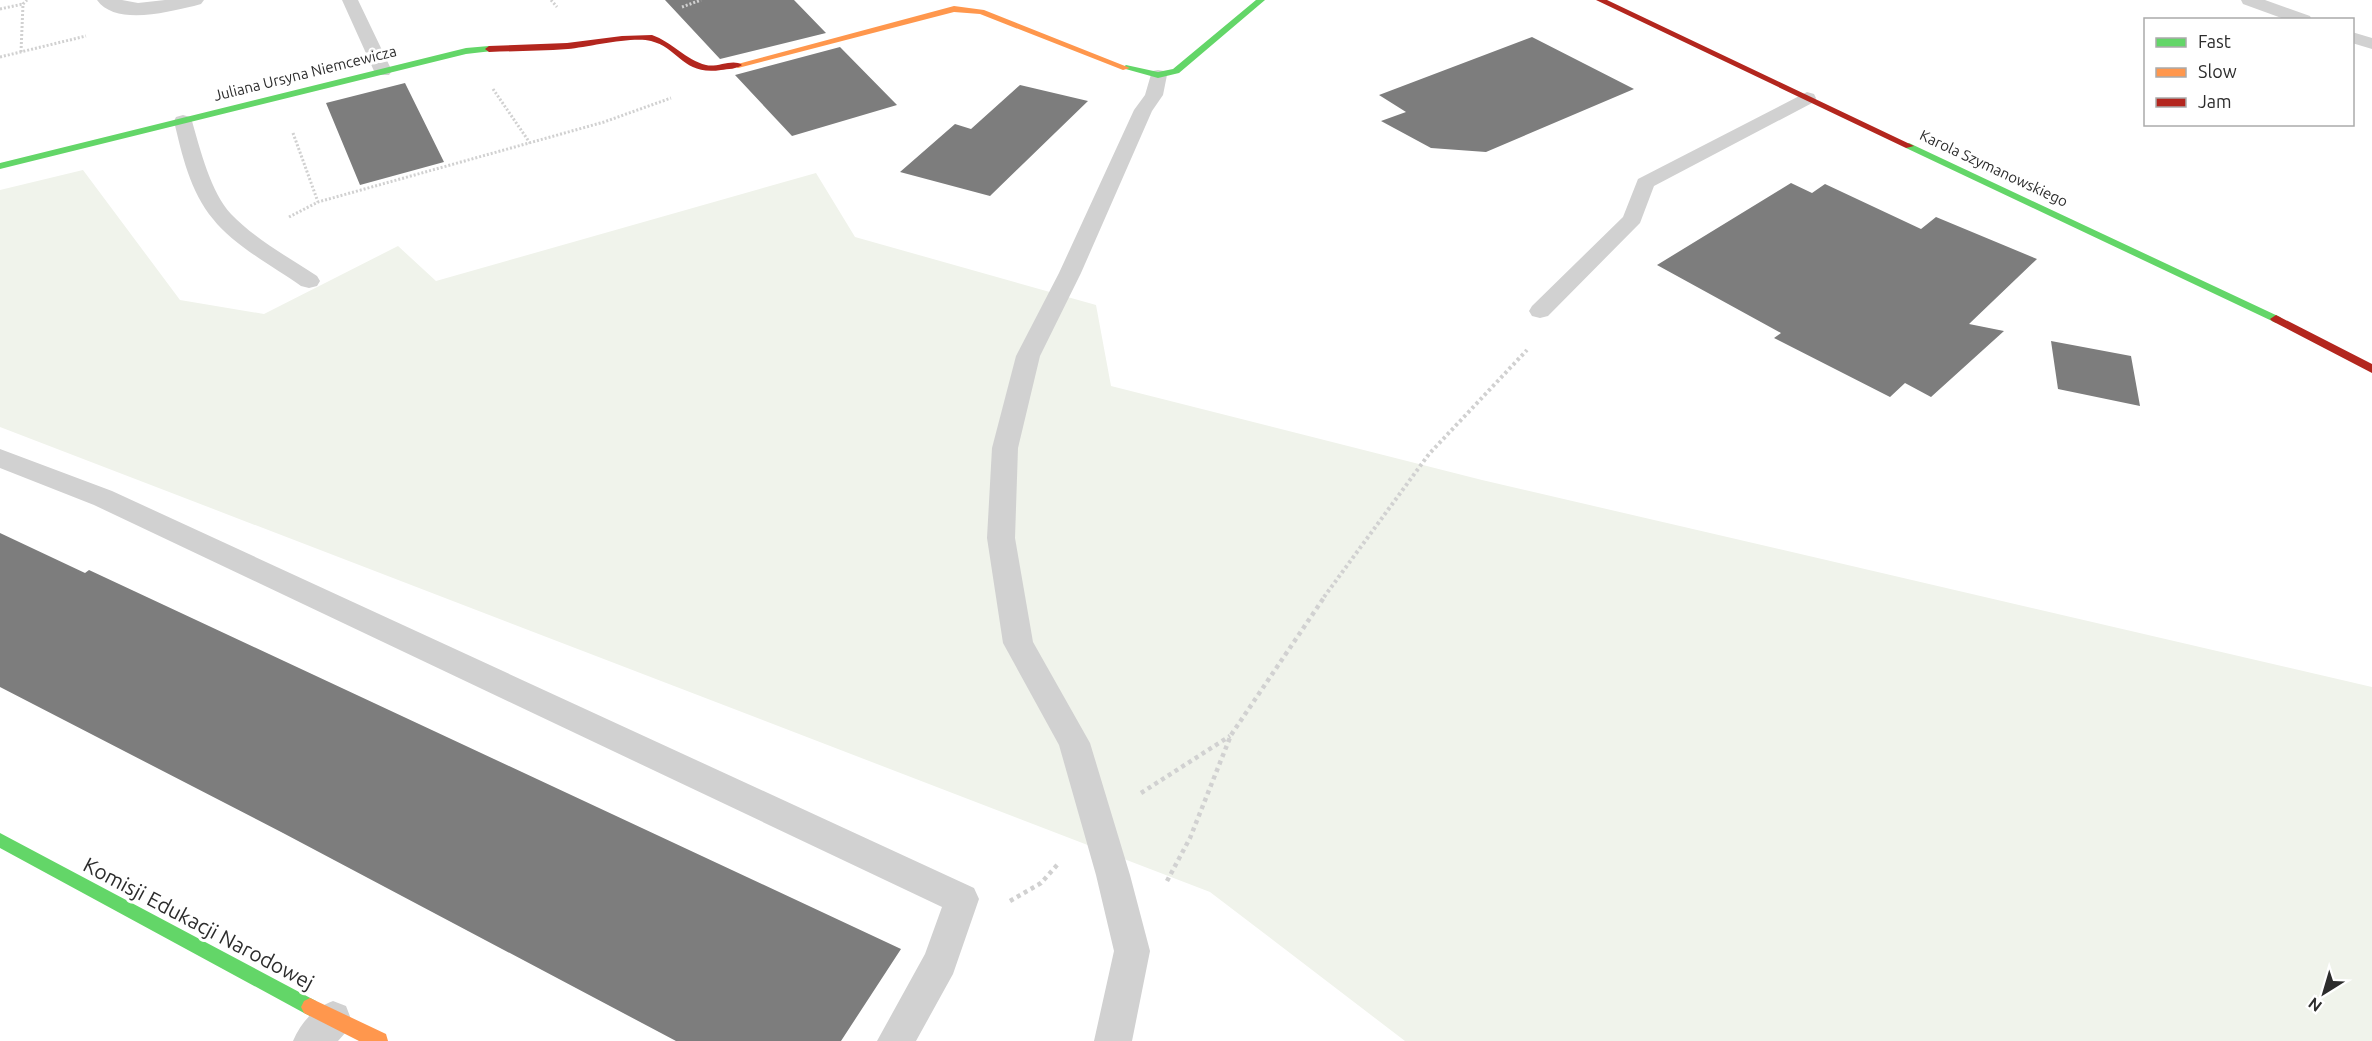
<svg xmlns="http://www.w3.org/2000/svg" width="2372" height="1041" font-family="Ubuntu,sans-serif">
<rect width="100%" height="100%" fill="#fff"/>
<path fill="#f0f3eb" d="M 83,170 L 180,300 L 264,314 L 398,246 L 436,281 L 816,173 L 855,237 L 1096,305 L 1111,386 L 1482,480 L 2372,687 L 2372,1041 L 1405,1041 L 1210,892 L 0,427 L 0,190 Z"/>
<path fill="#7d7d7d" d="M 665,0 L 794,0 L 826,33 L 720,59 Z
M 1532,37 L 1634,89 L 1486,152 L 1431,148 L 1381,121 L 1406,112 L 1379,95 Z
M 840,47 L 897,105 L 792,136 L 735,75 Z
M 405,83 L 444,162 L 360,185 L 326,103 Z
M 1020,85 L 1088,101 L 990,196 L 900,172 L 955,124 L 971,129 Z
M 1791,183 L 1812,193 L 1825,184 L 1921,229 L 1936,217 L 2037,259 L 1969,324 L 2004,331 L 1931,397 L 1905,383 L 1890,397 L 1774,338 L 1781,333 L 1657,265 Z
M 2051,341 L 2131,356 L 2140,406 L 2058,389 Z
M 0,533 L 85,573 L 89,570 L 901,949 L 841,1041 L 676,1041 L 283,833 L 0,687 Z"/>
<g fill="none" stroke-linecap="round" stroke-linejoin="round">
<path stroke="#d1d1d1" stroke-width="3" stroke-dasharray="2 2" stroke-linecap="butt" d="M 551,0 L 557,7
M 682,7 L 701,0
M 0,9 L 23,4
M 21,52 L 23,4 L 27,0
M 0,57 L 86,36
M 493,89 L 530,143
M 293,133 L 318,202
M 289,217 L 318,202 L 604,122 L 671,98"/>
<path stroke="#d1d1d1" stroke-width="4" stroke-dasharray="3 3" stroke-linecap="butt" d="M 1324,597 L 1429,454 L 1527,350"/>
<path stroke="#d1d1d1" stroke-width="4.5" stroke-dasharray="4 4" stroke-linecap="butt" d="M 1141,793 L 1230,736
M 1167,881 L 1190,838 L 1231,735 L 1325,596
M 1010,901 L 1041,883 L 1058,864"/>
<path fill="#d1d1d1" fill-rule="evenodd" d="M 342,0 L 358,0 L 392,71 L 389,75 L 377,75 L 374,71 Z
M 2241,0 L 2265,0 L 2310,16 L 2312,20 L 2287,20 L 2243,4 Z
M 2352,32 L 2372,38 L 2372,49 L 2352,43 Z
M 1158,70 L 1164,71 L 1167,75 L 1163,95 L 1152,111 L 1081,273 L 1040,356 L 1018,448 L 1015,538 L 1033,642 L 1090,743 L 1130,875 L 1150,951 L 1132,1041 L 1094,1041 L 1114,951 L 1096,875 L 1059,745 L 1003,643 L 987,538 L 992,448 L 1016,356 L 1059,273 L 1134,110 L 1145,95 L 1152,71 Z
M 1807,92 L 1814,94 L 1816,98 L 1814,102 L 1654,186 L 1640,223 L 1548,316 L 1540,318 L 1532,316 L 1529,311 L 1532,306 L 1623,217 L 1638,179 Z
M 183,115 L 190,117 L 192,121 C 200,149 211,193 231,214 C 255,239 288,257 317,276 L 320,281 L 317,286 L 309,288 L 301,286 C 274,267 233,245 213,219 C 190,191 182,155 174,121 L 176,117 Z
M 0,449 L 112,491 L 974,888 L 979,899 L 953,974 L 916,1041 L 877,1041 L 925,954 L 942,907 L 94,505 L 0,468 Z
M 333,1001 L 346,1006 L 351,1019 L 346,1032 L 338,1041 L 293,1041 C 301,1022 314,1008 333,1001 Z"/>
<path fill="#d1d1d1" fill-rule="evenodd" d="M 97,0 L 122,0 L 138,3 L 165,0 L 204,0 L 201,4 L 194,6 C 168,12 115,26 97,0 Z"/>
<path fill="#63d668" fill-rule="evenodd" d="M 1256,0 L 1265,0 L 1179,73 L 1158,78 L 1122,68 L 1126,65 L 1158,72 L 1173,69 Z
M 489,46 L 492,47 L 492,51 L 466,54 L 0,169 L 0,163 L 466,48 Z
M 1909,143 L 2280,317 L 2282,319 L 2276,323 L 2272,321 L 1906,148 L 1906,144 Z
M 0,833 L 316,1001 L 319,1007 L 316,1013 L 310,1016 L 304,1013 L 0,848 Z"/>
<path fill="#ff974d" fill-rule="evenodd" d="M 954,6 L 984,10 L 1130,68 L 1123,70 L 980,14 L 954,12 L 738,68 L 734,65 Z
M 310,998 L 386,1034 L 388,1041 L 359,1041 L 304,1013 L 301,1007 L 304,1001 Z"/>
<path fill="#b3261e" fill-rule="evenodd" d="M 1596,0 L 1607,0 L 1914,146 L 1906,148 Z
M 652,35 C 672,42 686,60 706,65 C 717,68 733,58 742,65 C 737,69 728,69 721,70 C 683,76 679,48 651,41 C 633,36 588,47 568,49 C 542,51 515,51 489,52 L 485,49 L 489,46 L 567,43 L 622,36 Z
M 2276,315 L 2372,364 L 2372,373 L 2272,321 L 2270,319 Z"/>
</g>
<g text-anchor="middle" dominant-baseline="central" stroke-width="6" stroke-linejoin="round" paint-order="stroke">
<g font-size="15" fill="#2c2c2c" stroke="#fff">
<text transform="translate(305 73) rotate(-14)">Juliana Ursyna Niemcewicza</text>
<text transform="translate(1994 168) rotate(25)">Karola Szymanowskiego</text>
</g>
<g font-size="21" fill="#2c2c2c" stroke="#fff">
<text transform="translate(199 923) rotate(28)">Komisji Edukacji Narodowej</text>
</g>
</g>
<rect x="2144" y="18" width="210" height="108" fill="#ffffff" stroke="#ababab" stroke-width="1.5"/>
<rect x="2156" y="38" width="30" height="9" fill="#63d668" stroke="#ababab" stroke-width="1.5"/>
<text x="2198" y="48" font-size="18" fill="#2c2c2c">Fast</text>
<rect x="2156" y="68" width="30" height="9" fill="#ff974d" stroke="#ababab" stroke-width="1.5"/>
<text x="2198" y="78" font-size="18" fill="#2c2c2c">Slow</text>
<rect x="2156" y="98" width="30" height="9" fill="#b3261e" stroke="#ababab" stroke-width="1.5"/>
<text x="2198" y="108" font-size="18" fill="#2c2c2c">Jam</text>
<g transform="translate(2324 993) rotate(217)" stroke="#ffffff" stroke-width="4.5" paint-order="stroke">
<path d="M0-4.5L10 22L0 15L-10 22Z" fill="#2c2c2c"/>
<text y="-9" font-size="16" font-weight="bold" text-anchor="middle" fill="#2c2c2c">N</text>
</g>
</svg>
